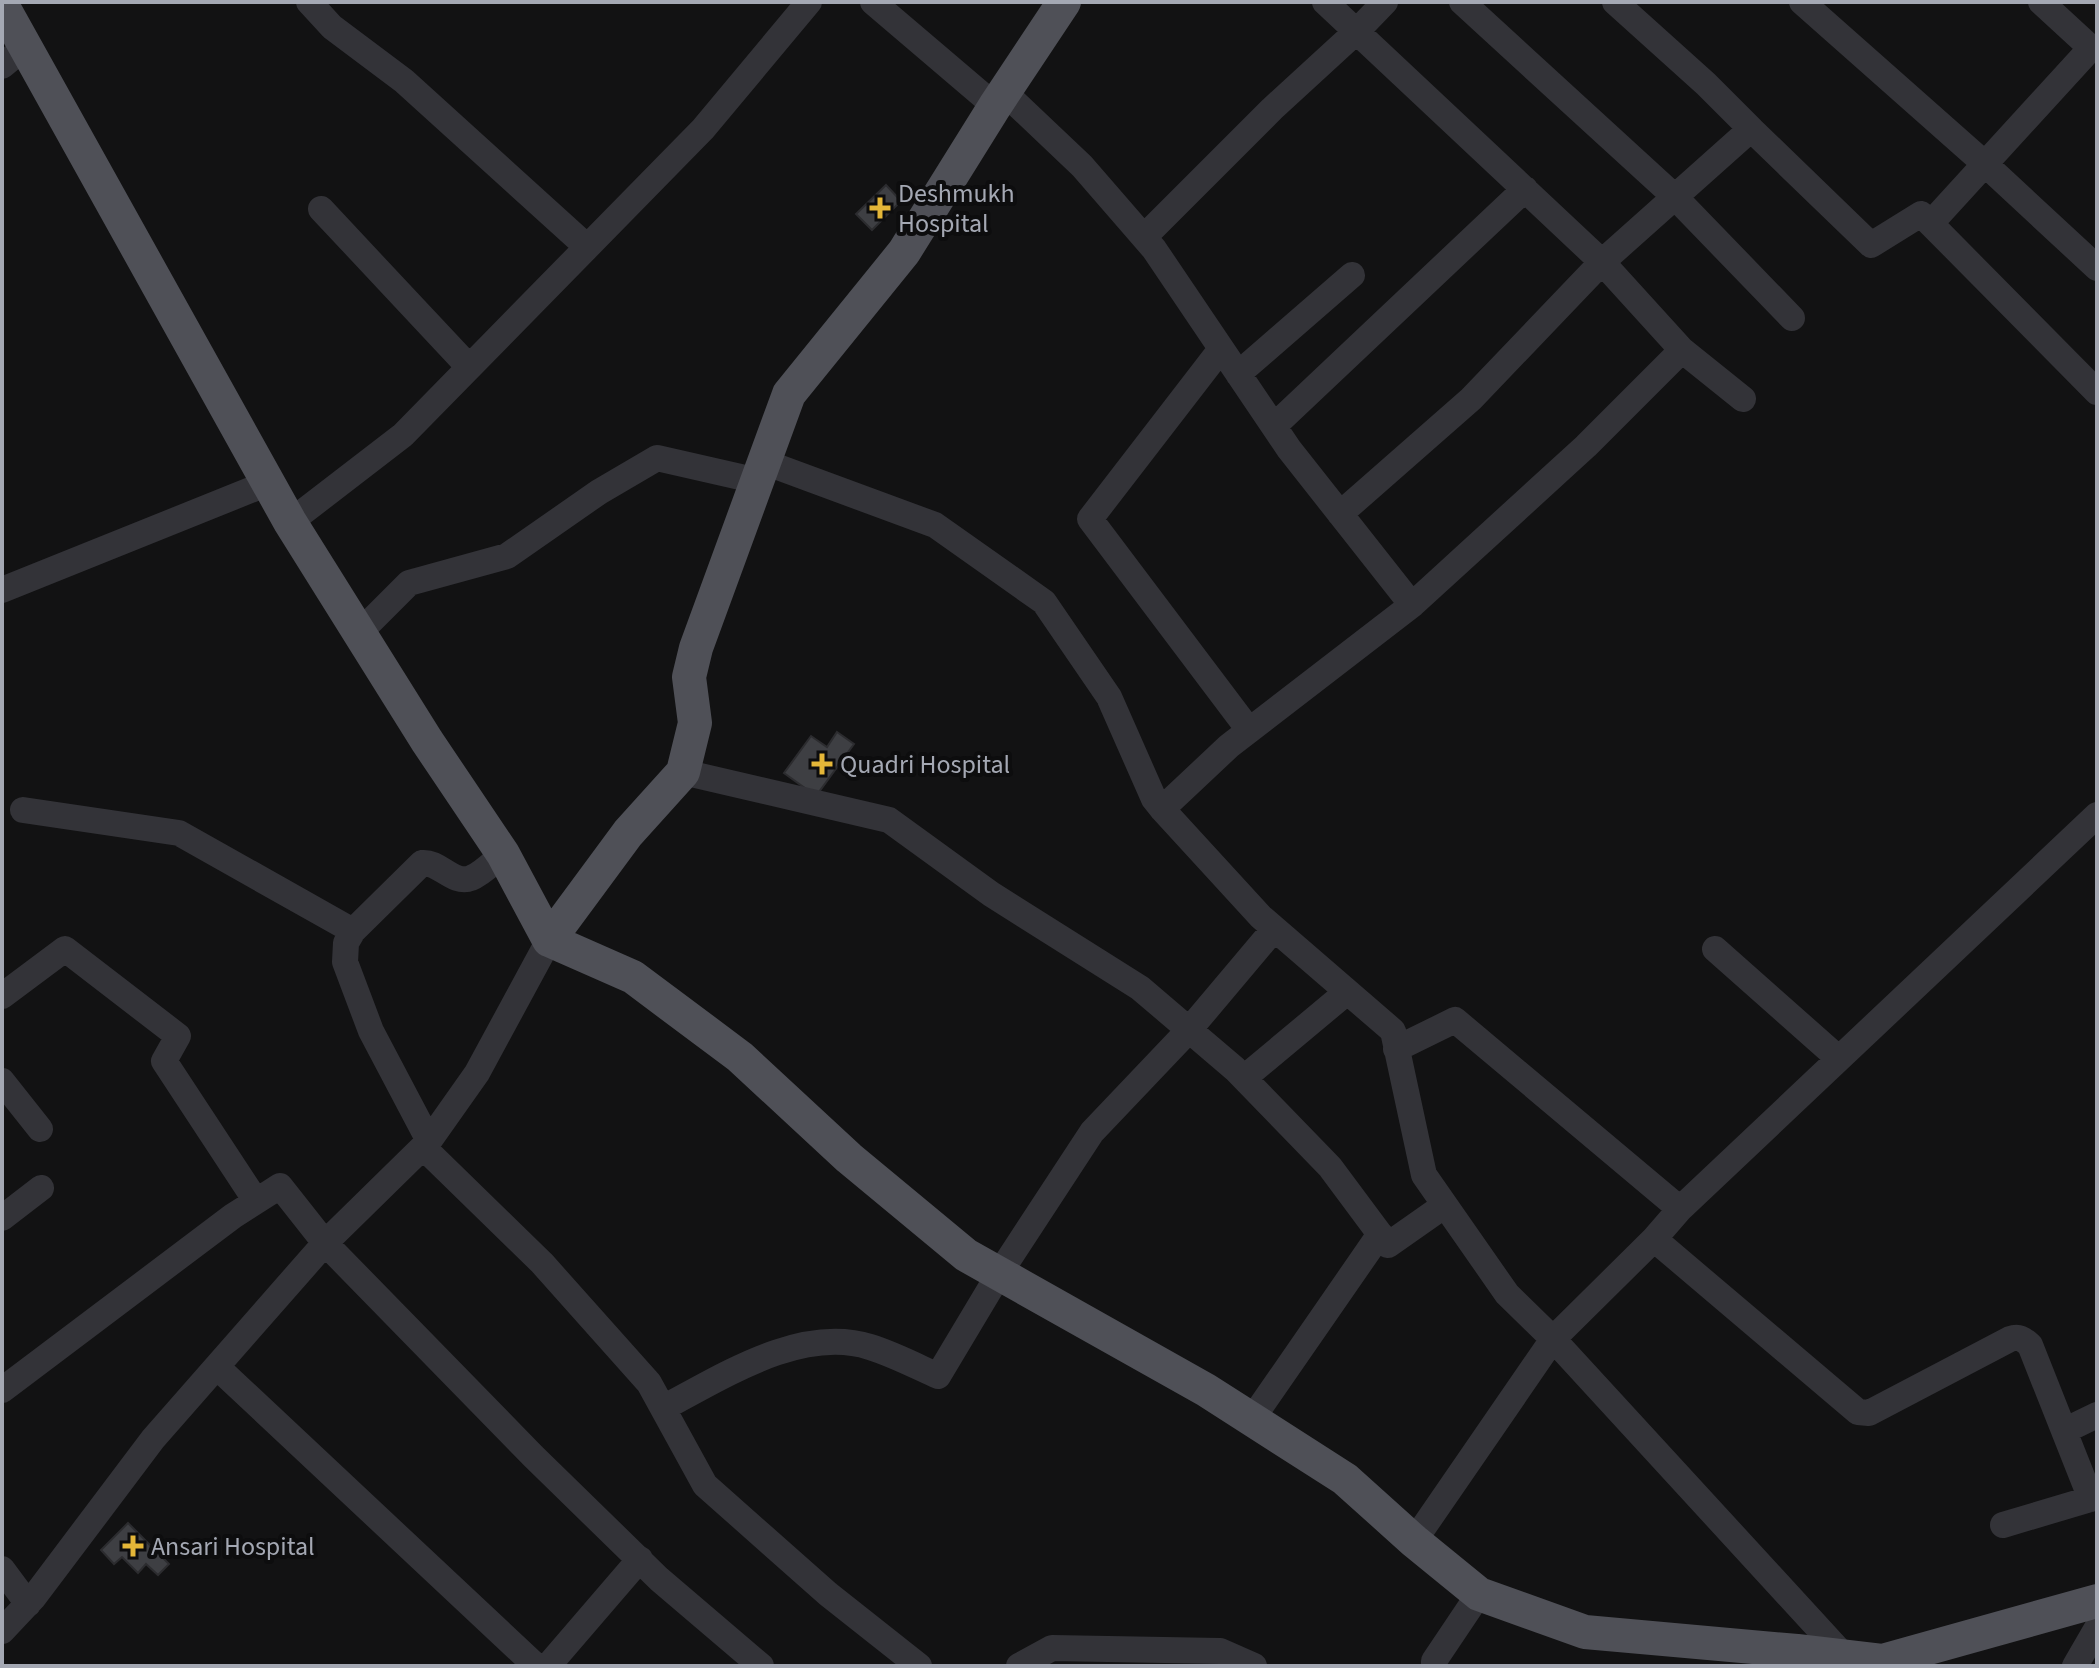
<svg xmlns="http://www.w3.org/2000/svg" width="2099" height="1668" font-family="'Source Sans 3',sans-serif">
<rect width="100%" height="100%" fill="#121213"/>
<path fill="#3e3f43" stroke="#2c2c2f" stroke-width="2" d="M 886,185 L 901,201 L 872,230 L 856,214 Z
M 837,732 L 854,744 L 816,796 L 784,773 L 811,736 L 827,747 Z
M 128,1523 L 169,1564 L 158,1575 L 146,1564 L 138,1573 L 122,1557 L 114,1564 L 101,1550 Z"/>
<g fill="none" stroke-linecap="round" stroke-linejoin="round">
<path stroke="#333338" stroke-width="26" d="M 309,2 L 332,27 L 404,81 L 587,247
M 873,2 L 995,106
M 1462,2 L 1675,197 L 1792,318
M 1802,2 L 1985,164 L 2097,268
M 2,66 L 25,47
M 1004,92 L 1082,166 L 1154,249 L 1289,449 L 1412,605 L 1586,446 L 1682,350 L 1602,262 L 1325,2
M 1751,129 L 1871,245 L 1921,214 L 2097,392
M 321,209 L 469,367
M 1931,223 L 2091,48 L 2041,2
M 1144,237 L 1272,109 L 1357,31 L 1385,2
M 1221,349 L 1090,519 L 1249,730
M 1682,350 L 1743,399
M 1238,374 L 1352,275
M 1274,426 L 1525,189
M 764,462 L 935,525 L 1044,602 L 1109,697 L 1154,799 L 1162,809 L 1261,917 L 1393,1031 L 1424,1175 L 1507,1294 L 1553,1339 L 1845,1657
M 1340,514 L 1471,399 L 1602,262 L 1751,129 L 1706,84 L 1615,2
M 290,522 L 403,435 L 703,129 L 809,2
M 2,590 L 268,483
M 359,633 L 409,583 L 507,556 L 599,492 L 657,458 L 758,481
M 683,772 L 889,820 L 991,894 L 1140,988 L 1235,1069 L 1330,1167 L 1388,1245 L 1445,1205
M 1162,809 L 1229,746 L 1412,605
M 23,810 L 179,833 L 353,931
M 1715,949 L 1838,1058
M 2,996 L 65,949 L 178,1036 L 164,1061 L 256,1201
M 1396,1049 L 1455,1020 L 1680,1209
M 1244,1078 L 1347,992
M 2,1081 L 40,1129
M 429,1141 L 371,1031 L 345,962 L 346,943 L 353,931 L 422,863 C 439,861 453,885 471,878 C 482,874 493,862 503,854
M 423,1147 L 542,1263 L 649,1383 L 705,1485 L 828,1594 L 919,1666
M 2,1218 L 41,1188
M 1654,1239 L 1858,1412 L 1869,1413 L 2010,1339 C 2019,1336 2023,1339 2030,1345 L 2091,1499
M 217,1367 L 536,1666
M 2,1390 L 233,1216 L 280,1186 L 325,1243 L 533,1456 L 659,1579 L 761,1666
M 663,1408 C 722,1377 801,1325 870,1347 C 893,1354 916,1366 938,1376 L 999,1274 L 1092,1132 L 1189,1030 L 1274,929
M 1252,1419 L 1380,1234
M 2066,1430 L 2097,1415
M 2003,1525 L 2097,1497
M 1414,1541 L 1553,1339 L 1654,1239 L 1680,1209 L 2097,815
M 2,1569 L 28,1604
M 2,1631 L 34,1597 L 153,1439 L 325,1243 L 429,1141 L 477,1073 L 549,940
M 548,1666 L 640,1559
M 1019,1666 L 1052,1648 L 1220,1651 L 1254,1666
M 1434,1666 L 1434,1661 L 1479,1594
M 2075,1666 L 2097,1628"/>
<path stroke="#4f5057" stroke-width="34" d="M 2,5 L 290,522 L 427,741 L 503,854 L 549,940 L 633,977 L 740,1057 L 849,1158 L 966,1255 L 1206,1390 L 1345,1479 L 1414,1541 L 1479,1594 L 1585,1632 L 1797,1651 L 1882,1661 L 2097,1601
M 549,940 L 628,833 L 683,772 L 695,723 L 689,677 L 696,648 L 789,394 L 904,252 L 995,106 L 1064,2"/>
</g>
<g fill="#e4b638" stroke="#0d0d0e" stroke-width="3">
<path d="M876 196h8v8h8v8h-8v8h-8v-8h-8v-8h8z"/>
<path d="M818 752h8v8h8v8h-8v8h-8v-8h-8v-8h8z"/>
<path d="M129 1534h8v8h8v8h-8v8h-8v-8h-8v-8h8z"/>
</g>
<g text-anchor="middle" dominant-baseline="central" stroke-width="8" stroke-linejoin="round" paint-order="stroke">
<g font-size="26" fill="#a4a8b3" stroke="#0d0d0e" text-anchor="start">
<text x="898" y="193">Deshmukh<tspan x="898" dy="30">Hospital</tspan></text>
<text x="840" y="764">Quadri Hospital</text>
<text x="151" y="1546">Ansari Hospital</text>
</g>
</g>
<rect width="2099" height="1668" fill="none" stroke="#a4a8b3" stroke-width="8"/>
</svg>
